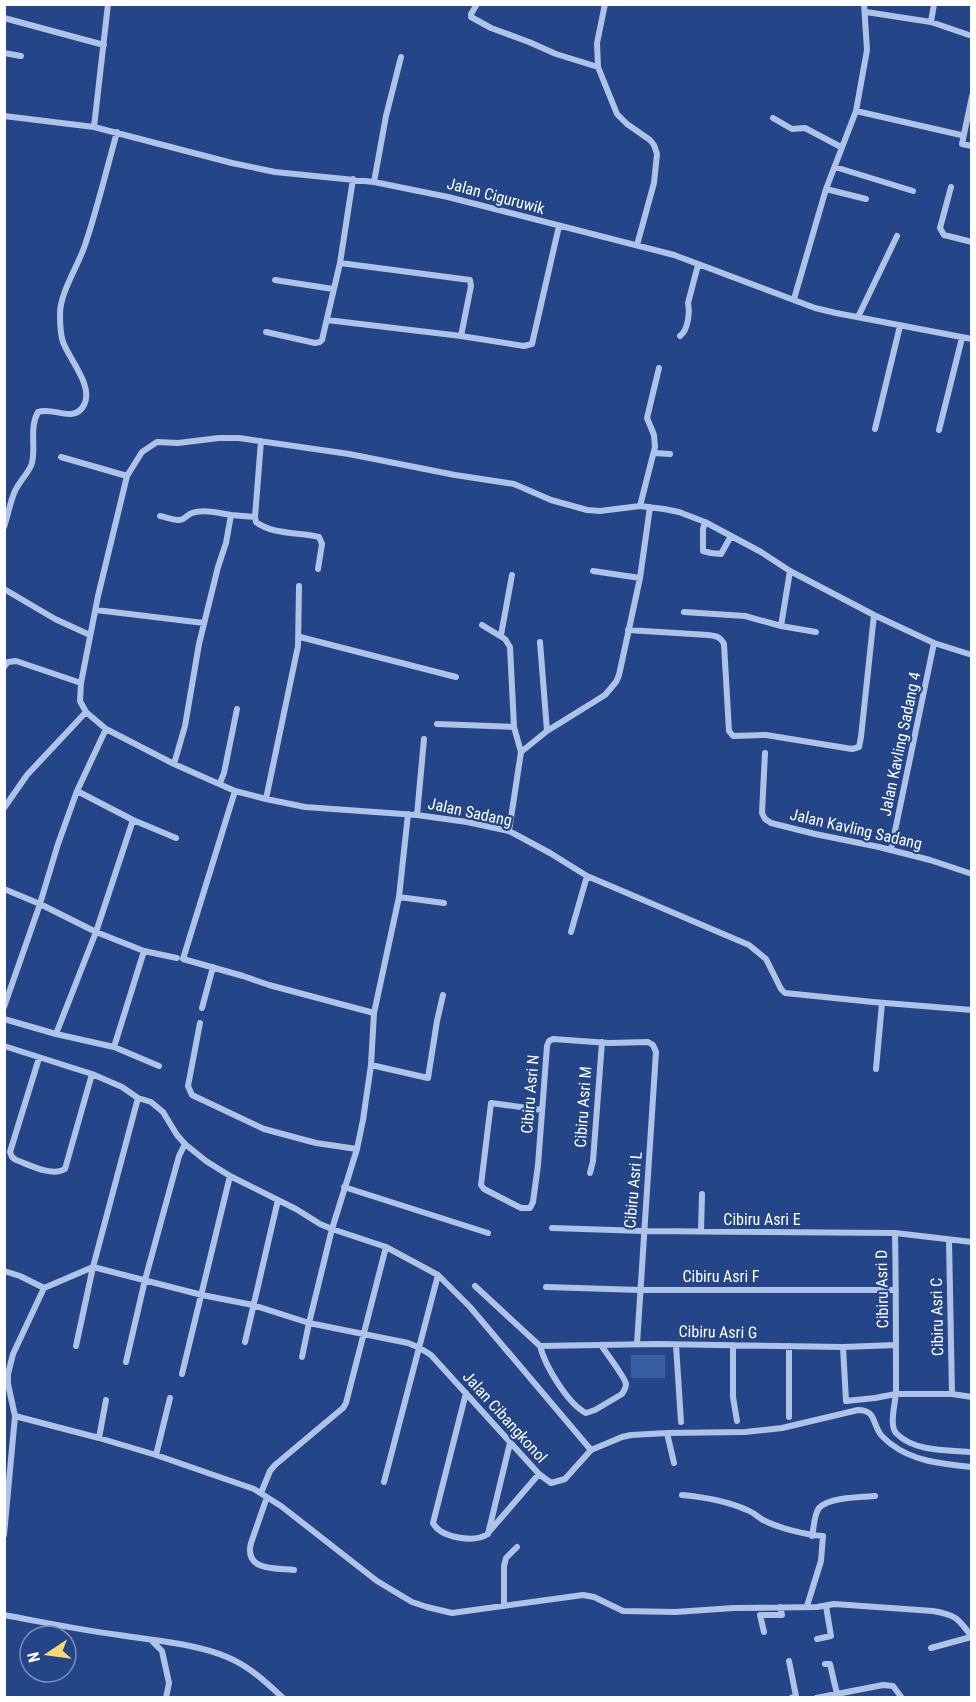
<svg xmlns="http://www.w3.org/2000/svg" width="976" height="1702" font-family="'Roboto Condensed',sans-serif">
<rect width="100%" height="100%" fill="#244587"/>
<path fill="#395ea3" d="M 631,1355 L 665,1355 L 665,1378 L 631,1378 Z"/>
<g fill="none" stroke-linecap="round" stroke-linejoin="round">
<path stroke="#afc3e9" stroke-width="6" d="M 477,4 L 471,14 L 471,17 L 491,28 L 529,42 L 556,54 L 598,67
M 605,4 L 597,43 L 598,67 L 617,114 L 627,124 L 650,140 L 654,145 L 657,154 L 654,183 L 637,245
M 866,12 L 931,22 L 972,36
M 4,18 L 104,45
M 931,22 L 934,4
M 4,53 L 21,56
M 972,96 L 962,144 L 972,146
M 856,111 L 961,135
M 4,116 L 94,127 L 232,163 L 275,172 L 374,182 L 448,197 L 674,255 L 815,308 L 836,313 L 972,339
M 773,118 L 792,129 L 805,128 L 841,147
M 94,127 L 108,4
M 835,167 L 913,191
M 374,182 L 386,116 L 401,57
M 951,187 L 940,228 L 944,235 L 972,242
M 826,189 L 866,199
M 275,280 L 333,289
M 794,299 L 826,189 L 856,111 L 867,50 L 864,4
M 858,317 L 897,236
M 327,320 L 461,336 L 471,286 L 470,280 L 340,263
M 266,332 L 315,343 L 320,342 L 322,340 L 340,263 L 353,179
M 461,336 L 524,346 L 532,344 L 559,226
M 680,336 C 688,330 690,313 688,303 L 698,265
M 875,429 L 900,326
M 939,430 L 962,338
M 654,453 L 670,454
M 61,457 L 127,476
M 640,506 L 655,447 L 654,435 L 647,418 L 659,368
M 160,516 C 166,517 173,520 179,520 C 185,520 186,515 192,513 C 203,509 219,513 231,515
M 255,517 L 256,522 C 273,535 299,532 319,537 L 322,544 L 318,569
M 705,522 L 703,529 L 703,551 L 711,553 L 721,554 L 731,536
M 4,527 C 8,515 10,502 15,491 C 20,480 29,473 32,463 C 36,446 29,428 38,412 C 53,406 74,424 84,405 C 94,386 69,359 63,342 C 60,333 60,324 60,314 C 60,292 79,265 86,242 C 98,206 107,168 117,132
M 593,571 L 640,578
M 4,589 L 55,619 L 90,635
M 96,610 L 204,623
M 684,612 L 745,616 L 781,626 L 816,632
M 482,625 L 505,639 L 510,647 L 514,727 L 521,752
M 781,626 L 790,571
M 628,630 L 708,635 C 716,636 720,636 724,644 L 729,731 L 733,736 L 766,735 L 852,749 L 859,747 L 861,737 L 874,615
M 501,635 L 512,575
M 300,637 L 456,677
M 540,642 L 547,731
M 972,655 L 934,643 L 874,615 L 790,571 L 761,552 L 705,522 L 679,512 L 664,509 L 640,506 L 600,511 L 587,510 L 551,500 L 514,484 L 455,475 L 349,454 L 239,438 L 219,438 L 178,443 L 157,442 L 142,452 L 127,476 L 98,596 L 81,683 L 80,701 L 86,712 L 106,729 L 174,764 L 235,791 L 266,799 L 305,807 L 417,815 L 467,822 L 509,831 L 550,853 L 587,876 L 749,945 L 766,959 L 781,989 L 785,993 L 873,1002 L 972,1010
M 4,667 L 8,662 L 16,661 L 81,683
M 437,724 L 514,727
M 765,753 L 762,813 L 765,819 L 771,823 L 815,834 L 879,847 L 930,860 L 972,874
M 174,764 L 185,726 L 199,644 L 218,567 L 226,543 L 231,515 L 255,517 L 261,441
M 220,783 L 224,773 L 237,709
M 235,791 L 183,959 L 243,976 L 269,985 L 374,1013
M 266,799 L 298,646 L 299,586
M 4,808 L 27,775 L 86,712
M 417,815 L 424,739
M 133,820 L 176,838
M 509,831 L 521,752 L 547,731 L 605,695 L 616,682 L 619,675 L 640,578 L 650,507
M 891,850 L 934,643
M 4,889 L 40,904 L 96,932 L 144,951 L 177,958
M 399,897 L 444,903
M 571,932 L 587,876
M 4,1007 L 39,907 L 58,844 L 77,791 L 106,729
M 202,1008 L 213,967
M 4,1019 L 56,1034 L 114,1047 L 159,1066
M 200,1023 L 188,1086 L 192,1095 L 264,1129 L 316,1143 L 357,1149
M 56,1034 L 96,932 L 133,820 L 77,791
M 4,1046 L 92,1074 L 122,1087 L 138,1098 L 151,1102 L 163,1112 L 177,1135 L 185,1144 L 206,1161 L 230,1176 L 296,1209 L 320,1224 L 332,1229 L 386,1247 L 438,1275 L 470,1307 L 591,1450
M 114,1047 L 144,951
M 39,1058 L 10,1152 L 12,1157 L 16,1160 C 30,1165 52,1177 65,1169 L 92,1074
M 371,1065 L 428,1078 L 437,1021 L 443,995
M 876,1069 L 882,1003
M 542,1110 L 491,1103 L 481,1185 L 484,1189 L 521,1208 L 530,1208 L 533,1202 L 538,1165 L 547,1046 L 549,1041 L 553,1039 L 609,1043 L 648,1042 L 653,1045 L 656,1052 L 637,1344
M 590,1173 L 593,1161 L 602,1042
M 344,1187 L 488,1233
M 552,1228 L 643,1231 L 895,1233 L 972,1242
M 701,1232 L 702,1194
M 895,1233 C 896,1286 896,1338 896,1390 C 896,1403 888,1426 897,1434 C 915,1452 948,1450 972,1452
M 949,1240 L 952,1394
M 4,1271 L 20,1276 L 44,1288 L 93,1267 L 202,1295 L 253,1305 L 309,1323 L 408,1343 L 420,1348 L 431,1355 L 539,1474 L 551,1483 L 565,1479 L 591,1450 L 622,1437 L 631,1435 L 667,1433 L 745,1432 L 782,1428 L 858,1410 C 876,1410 872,1423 881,1435 C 884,1438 888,1442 891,1444 C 914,1462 944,1464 972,1467
M 475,1286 L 540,1346 C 545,1366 568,1404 586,1413 L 595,1410 L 622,1394 C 624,1390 626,1389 626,1384 C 625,1377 606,1353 601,1345
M 546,1287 L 640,1290 L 896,1290
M 245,1342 L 278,1200
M 676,1345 L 681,1422
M 733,1345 L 733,1397 L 737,1421
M 76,1346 L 93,1267 L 138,1098
M 540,1346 L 657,1344 L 843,1347 L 896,1345
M 843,1347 L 846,1401 L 875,1398 L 896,1394 L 952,1394 L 972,1397
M 302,1357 L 309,1323 L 332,1229 L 357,1149 L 363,1120 L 371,1065 L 374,1013 L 399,897 L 408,814
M 126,1362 L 145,1280 L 179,1156 L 185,1144
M 182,1374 L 230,1176
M 466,1393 L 433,1523 C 441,1538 474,1543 488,1534 L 510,1443
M 15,1416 L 99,1438 L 156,1455 L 254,1489 L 281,1506 L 377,1581 L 412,1602 L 427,1607 L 452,1613 L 583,1595 L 594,1597 L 623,1611 L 675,1612 L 734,1608 L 817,1607 L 834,1604 L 933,1611 C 956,1615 958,1618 972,1637
M 789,1417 L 789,1346
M 667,1433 L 674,1463
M 99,1438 L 106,1400
M 156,1455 L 170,1398
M 384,1482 L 438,1275
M 261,1493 L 270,1471 L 275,1465 L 343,1408 L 346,1403 L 386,1247
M 682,1495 C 703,1497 727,1501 747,1510 C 753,1512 758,1517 763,1520 C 778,1528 807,1535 823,1536 L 821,1561 L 807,1606
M 267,1497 L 251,1543 C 244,1571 275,1568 294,1570
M 488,1533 L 539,1474
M 4,1535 L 15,1416 L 8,1384 L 8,1374 L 13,1354 L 44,1288
M 812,1536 C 814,1528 814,1514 819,1508 C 829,1497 861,1497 875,1496
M 504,1606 L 504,1566 L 506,1558 L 517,1547
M 4,1615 C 42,1622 80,1630 119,1635 C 155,1641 193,1643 227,1657 C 249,1666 266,1682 283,1698
M 764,1632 L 760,1615 L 782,1615 L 780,1607
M 817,1639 L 831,1636 L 826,1606
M 153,1642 L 162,1651 L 169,1683 L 166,1698
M 931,1648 L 971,1637
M 789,1661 L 796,1696 L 791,1698
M 825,1664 L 830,1664 L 837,1694
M 816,1698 L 883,1685 L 893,1686 L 902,1698"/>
</g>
<g text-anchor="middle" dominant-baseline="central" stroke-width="4.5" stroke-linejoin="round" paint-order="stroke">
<g font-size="16" fill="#fff" stroke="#244587">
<text transform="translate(496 196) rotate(15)">Jalan Ciguruwik</text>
<text transform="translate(900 744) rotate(-78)">Jalan Kavling Sadang 4</text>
<text transform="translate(470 812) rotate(12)">Jalan Sadang</text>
<text transform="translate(856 829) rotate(13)">Jalan Kavling Sadang</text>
<text transform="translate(530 1094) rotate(-85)">Cibiru Asri N</text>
<text transform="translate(583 1107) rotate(-86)">Cibiru Asri M</text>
<text transform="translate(633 1190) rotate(-85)">Cibiru Asri L</text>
<text x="762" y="1219">Cibiru Asri E</text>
<text x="721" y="1276">Cibiru Asri F</text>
<text transform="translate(882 1289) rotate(-91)">Cibiru Asri D</text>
<text transform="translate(937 1317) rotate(-91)">Cibiru Asri C</text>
<text transform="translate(718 1332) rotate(1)">Cibiru Asri G</text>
<text transform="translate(505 1417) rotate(48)">Jalan Cibangkonol</text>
</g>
</g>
<rect width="976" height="1702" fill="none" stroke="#ffffff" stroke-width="12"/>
<g transform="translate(48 1654) rotate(257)"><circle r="28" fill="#244587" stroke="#7c8fb7" stroke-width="1.5"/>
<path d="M0-4.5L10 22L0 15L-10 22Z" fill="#f3db73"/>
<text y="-9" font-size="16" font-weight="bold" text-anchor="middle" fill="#ffffff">N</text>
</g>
</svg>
